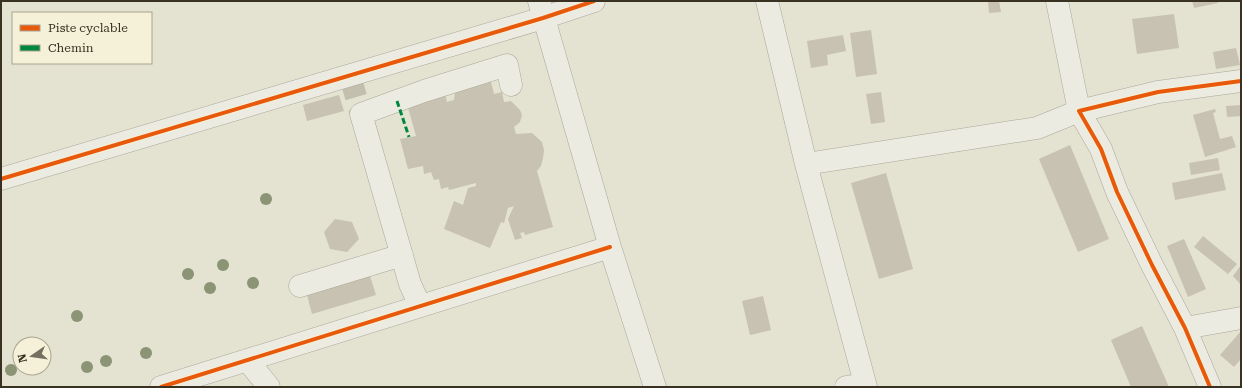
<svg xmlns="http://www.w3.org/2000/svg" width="1242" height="388" font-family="'Roboto Serif',serif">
<rect width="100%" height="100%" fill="#e4e2d1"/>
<path fill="#c8c2b2" d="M 988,1 L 999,1 L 1001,12 L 989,13 Z
M 1192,1 L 1218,1 L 1218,3 L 1194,8 Z
M 1174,14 L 1179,48 L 1137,54 L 1132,19 Z
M 871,30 L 877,74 L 856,77 L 850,33 Z
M 843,35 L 846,51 L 827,55 L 828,65 L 811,68 L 807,41 Z
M 1236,48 L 1240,65 L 1216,69 L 1213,52 Z
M 490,78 L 494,94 L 502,92 L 504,102 L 511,101 L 520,110 L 522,115 L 520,122 L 514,127 L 516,134 L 532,133 L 542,142 L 544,150 L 543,158 L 541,166 L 537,171 L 553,227 L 525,235 L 524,232 L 520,233 L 522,238 L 515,240 L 508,219 L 514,206 L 508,208 L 504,223 L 501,222 L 490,248 L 444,229 L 454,201 L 463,205 L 468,188 L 476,186 L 476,183 L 449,190 L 448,187 L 441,189 L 439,179 L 434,180 L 431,172 L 424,174 L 423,166 L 408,169 L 400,139 L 416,136 L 407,104 L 445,94 L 447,102 L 454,100 L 455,92 Z
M 881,92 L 885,122 L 871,124 L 866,94 Z
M 339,95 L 344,111 L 307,121 L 303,105 Z
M 1241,105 L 1241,116 L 1227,117 L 1226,106 Z
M 1215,109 L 1216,112 L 1213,113 L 1220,139 L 1232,136 L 1236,147 L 1205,157 L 1193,115 Z
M 1070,145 L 1109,239 L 1078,252 L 1039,159 Z
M 1218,158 L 1220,170 L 1191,175 L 1189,163 Z
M 886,173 L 913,269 L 879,279 L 851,183 Z
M 1222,173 L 1226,190 L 1175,200 L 1172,183 Z
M 335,219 L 352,222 L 359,239 L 347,252 L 330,249 L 324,232 Z
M 1203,236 L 1237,264 L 1228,274 L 1194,247 Z
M 1184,239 L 1206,289 L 1188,297 L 1167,246 Z
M 1241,265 L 1241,285 L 1233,276 Z
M 370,276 L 376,295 L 312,314 L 307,295 Z
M 763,296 L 771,330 L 750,335 L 742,301 Z
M 1142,326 L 1169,387 L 1131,387 L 1111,340 Z
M 1241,331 L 1241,359 L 1234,367 L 1220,355 Z"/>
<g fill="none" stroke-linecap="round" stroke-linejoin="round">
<path stroke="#c2bfae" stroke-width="22" stroke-dasharray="22 11" stroke-linecap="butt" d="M 350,76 L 361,114"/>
<defs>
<path id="street" d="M 539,1 L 610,247 L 655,387
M 767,1 L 806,164 L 866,387
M 806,164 L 1037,128 L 1079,111 L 1057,1
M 1,179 L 543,18 L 594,1
M 300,286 L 402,255
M 420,306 L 410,284 L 361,114 L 424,91 L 507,65 L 511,85
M 1185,328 L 1241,318
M 247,360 L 269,387
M 161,387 L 610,247
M 846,387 L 865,384
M 1210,387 L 1185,328 L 1152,265 L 1117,192 L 1101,149 L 1079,111 L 1158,92 L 1241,81"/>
</defs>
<use href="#street" stroke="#aaa799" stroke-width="23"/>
<use href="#street" stroke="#ecebe2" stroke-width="22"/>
<path stroke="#00873e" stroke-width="3" stroke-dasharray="6 3" stroke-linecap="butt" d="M 397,101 L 409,137"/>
<defs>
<path id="cycleway" d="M 1,179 L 543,18 L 594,1
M 161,387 L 610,247
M 1210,387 L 1185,328 L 1152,265 L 1117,192 L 1101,149 L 1079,111 L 1158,92 L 1241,81"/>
</defs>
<use href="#cycleway" stroke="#f4f1d8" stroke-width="6"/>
<use href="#cycleway" stroke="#e8590c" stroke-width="4"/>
</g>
<g fill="#8b9475">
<circle cx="266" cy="199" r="6"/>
<circle cx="223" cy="265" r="6"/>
<circle cx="188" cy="274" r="6"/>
<circle cx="253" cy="283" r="6"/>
<circle cx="210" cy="288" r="6"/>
<circle cx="77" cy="316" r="6"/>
<circle cx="146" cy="353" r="6"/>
<circle cx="106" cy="361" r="6"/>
<circle cx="87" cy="367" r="6"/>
<circle cx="11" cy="370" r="6"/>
</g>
<rect width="1242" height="388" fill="none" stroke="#393121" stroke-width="4"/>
<rect x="12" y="12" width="140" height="52" fill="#f4f1d8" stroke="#a9a48f"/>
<rect x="20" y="25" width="20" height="6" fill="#e8590c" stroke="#a9a48f"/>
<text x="48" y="32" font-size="12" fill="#393121">Piste cyclable</text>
<rect x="20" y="45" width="20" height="6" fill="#00873e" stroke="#a9a48f"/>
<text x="48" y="52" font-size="12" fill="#393121">Chemin</text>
<g transform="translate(32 356) rotate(257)"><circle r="19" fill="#f4f1d8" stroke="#a9a48f"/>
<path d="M0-3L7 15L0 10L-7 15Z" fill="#756f5f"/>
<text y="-6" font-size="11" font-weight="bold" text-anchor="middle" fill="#393121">N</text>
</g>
</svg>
